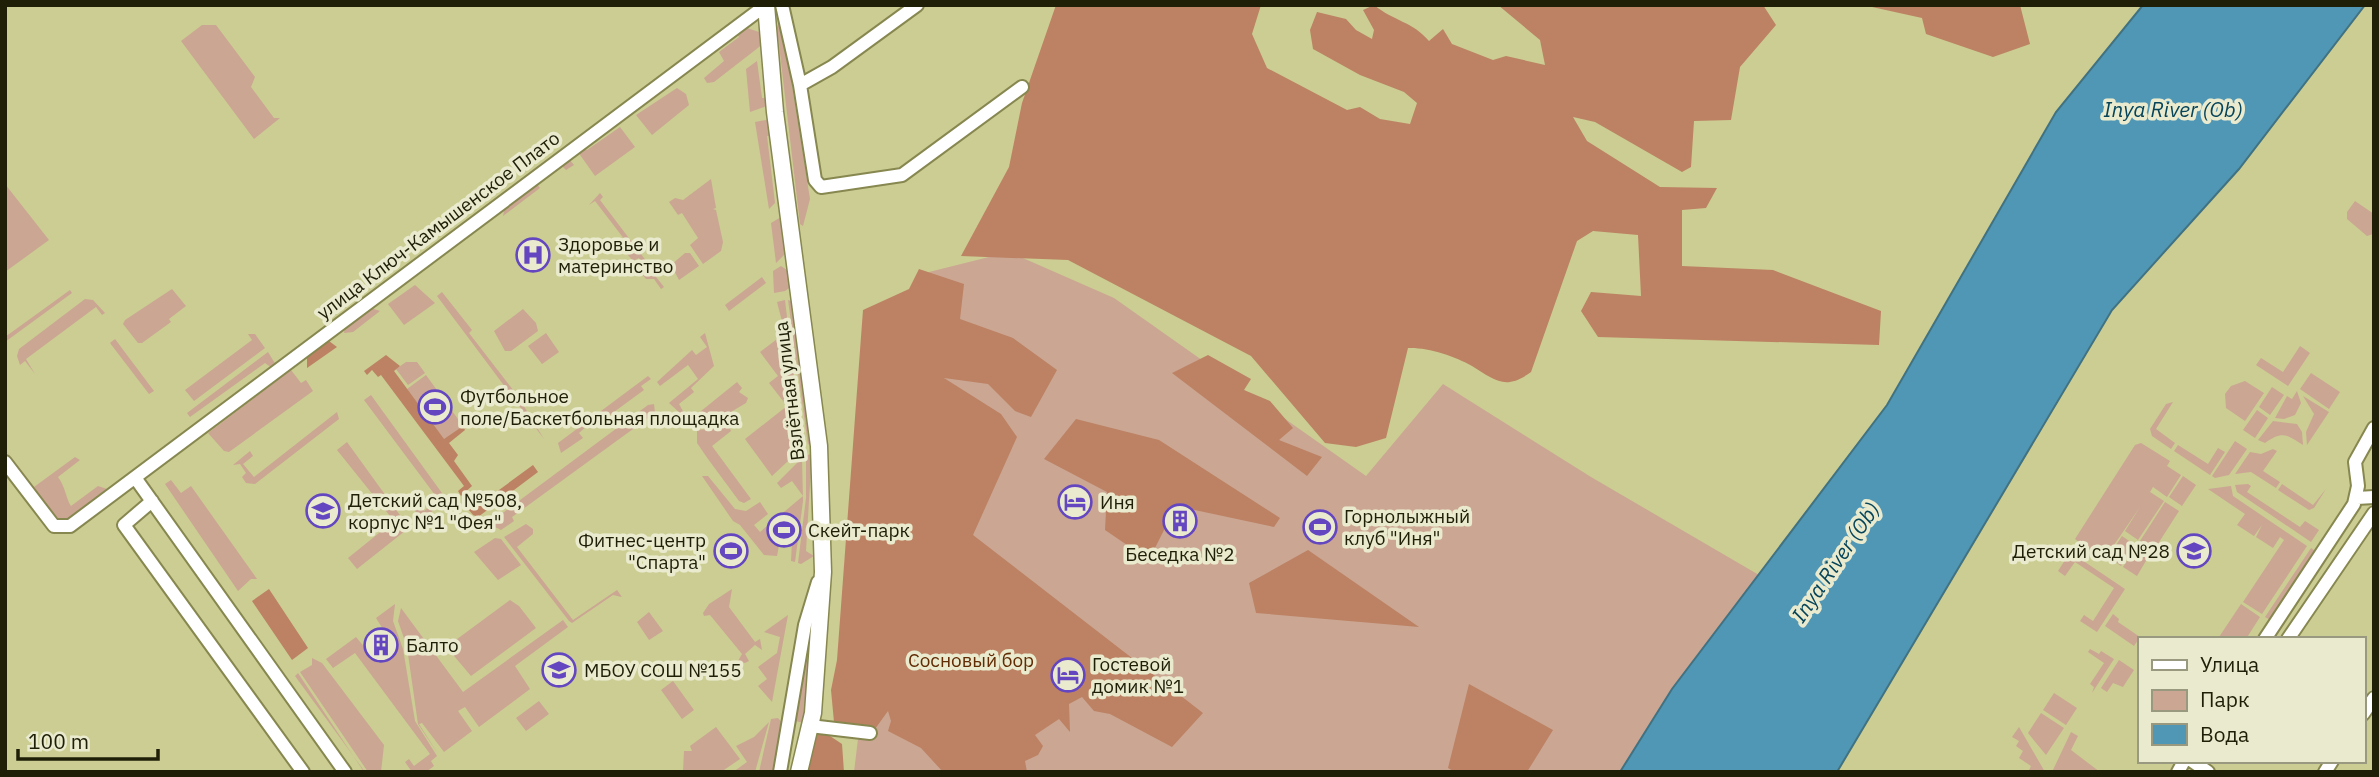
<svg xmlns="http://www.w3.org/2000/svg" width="2379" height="777" font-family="'IBM Plex Sans',sans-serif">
<rect width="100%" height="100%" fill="#cbcd93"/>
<path fill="#cba693" d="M 781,16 L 810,199 L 803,226 L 800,224 L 777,28 Z
M 202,25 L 216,25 L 255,77 L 251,87 L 274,118 L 280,118 L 254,139 L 181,41 Z
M 747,28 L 759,32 L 763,44 L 714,82 L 707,83 L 704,78 L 724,61 L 719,52 L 739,37 L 737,34 Z
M 757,61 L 762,98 L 768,98 L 767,106 L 750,112 L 746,69 Z
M 677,88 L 686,94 L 689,105 L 652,135 L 636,115 Z
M 766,120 L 771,123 L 774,135 L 767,136 L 775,203 L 769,209 L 755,122 Z
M 620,127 L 635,147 L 595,176 L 578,152 L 585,148 L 587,150 Z
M 569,159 L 574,165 L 566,170 L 562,166 L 537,184 L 540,188 L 503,216 L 505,207 Z
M 711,179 L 716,208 L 713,209 L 716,210 L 723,242 L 721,251 L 703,264 L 690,245 L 698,238 L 682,213 L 678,215 L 669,202 L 675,198 L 683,200 Z
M 5,184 L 49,240 L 5,272 Z
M 600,193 L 603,197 L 600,200 L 647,262 L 651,260 L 656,270 L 653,273 L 664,287 L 661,289 L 654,279 L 646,279 L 641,273 L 646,269 L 639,258 L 633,261 L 623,249 L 628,244 L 595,201 L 589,205 Z
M 2355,201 L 2374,214 L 2373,234 L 2367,236 L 2347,219 L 2347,212 Z
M 781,217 L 786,244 L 792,247 L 776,263 L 771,223 Z
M 1009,252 L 1114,298 L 1366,476 L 1443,384 L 1591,477 L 1759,575 L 1623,772 L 854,772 L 858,739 L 869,739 L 961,397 L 892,319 L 929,272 Z
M 685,253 L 690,253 L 699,266 L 679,280 L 671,265 Z
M 781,266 L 790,272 L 792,286 L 785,291 L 774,293 L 773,271 Z
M 762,277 L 766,283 L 729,311 L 725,305 Z
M 415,285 L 435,303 L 404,325 L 388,304 Z
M 172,289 L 186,306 L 169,319 L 171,322 L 142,343 L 138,343 L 123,324 L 125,320 Z
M 70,290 L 72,293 L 5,342 L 5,337 Z
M 442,292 L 472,330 L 469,333 L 517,395 L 544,439 L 437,296 Z
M 85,299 L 93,300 L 105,313 L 102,315 L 96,307 L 26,359 L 35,374 L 25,361 L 20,365 L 17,356 L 19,349 Z
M 785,300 L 802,448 L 772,476 L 745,439 L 787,406 L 769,383 L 778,376 L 760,352 L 785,333 L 777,302 Z
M 788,300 L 793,302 L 813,438 L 808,445 Z
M 371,308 L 380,311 L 353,332 L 344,333 L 345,326 Z
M 523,309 L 536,323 L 538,331 L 511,351 L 505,351 L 494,331 Z
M 546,333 L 559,352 L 542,364 L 528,346 Z
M 705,333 L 714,366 L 691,388 L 694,392 L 679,404 L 684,413 L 681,414 L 669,403 L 698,379 L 688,365 L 660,386 L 657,382 L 692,350 L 696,355 L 707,347 L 700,337 Z
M 248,334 L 255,334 L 265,348 L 194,401 L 185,390 L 252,340 Z
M 115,339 L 154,391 L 149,394 L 110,343 Z
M 2300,346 L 2310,353 L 2288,386 L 2256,365 L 2261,358 L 2283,372 Z
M 268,352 L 276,365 L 272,368 L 265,363 L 190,417 L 187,413 Z
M 406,362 L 417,362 L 425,373 L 408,385 L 396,369 Z
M 291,370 L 301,383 L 306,380 L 313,391 L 229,452 L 224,451 L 208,433 Z
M 2311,373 L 2340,392 L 2329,409 L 2300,389 Z
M 426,375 L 463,426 L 444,440 L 407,389 Z
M 648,376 L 651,379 L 641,386 L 644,390 L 592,428 L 588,425 L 579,433 L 583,438 L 561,453 L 558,443 Z
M 2245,381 L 2264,393 L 2245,421 L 2226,408 L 2225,394 L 2231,386 Z
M 737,382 L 742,388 L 739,392 L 748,398 L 746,403 L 709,425 L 690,423 L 690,420 Z
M 2272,387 L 2284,395 L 2270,415 L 2259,407 Z
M 2297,391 L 2301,403 L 2295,415 L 2284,419 L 2275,418 L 2287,396 L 2292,399 Z
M 371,395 L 447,500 L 426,516 L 420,516 L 413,509 L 419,505 L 424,511 L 438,499 L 364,400 Z
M 2303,396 L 2329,412 L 2307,445 L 2306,432 L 2314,414 Z
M 2173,402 L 2156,429 L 2175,443 L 2171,449 L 2152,436 L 2150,429 L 2166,404 Z
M 654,404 L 655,413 L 512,517 L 514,521 L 501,530 L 495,527 L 492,521 L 496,518 L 648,405 Z
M 2257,410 L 2268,418 L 2255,438 L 2243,430 Z
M 337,412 L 339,419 L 255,484 L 246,483 L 242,477 L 246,473 L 240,464 L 233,465 L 250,451 L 253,456 L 243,464 L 254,477 Z
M 2273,421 L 2297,424 L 2302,432 L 2303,445 C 2286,434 2282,431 2265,443 L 2258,440 Z
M 729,427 L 731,431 L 712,446 L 751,499 L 744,503 L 739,501 L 708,459 L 697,443 L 697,430 Z
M 2235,441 L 2247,449 L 2229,475 L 2215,478 L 2212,476 Z
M 347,442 L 407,525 L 405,531 L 357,569 L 348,558 L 394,521 L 337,450 Z
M 2141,443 L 2170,461 L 2167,466 L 2181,475 L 2167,497 L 2153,487 L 2150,492 L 2164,501 L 2138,540 L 2125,531 L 2140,507 L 2103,561 L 2075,539 L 2135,445 Z
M 2178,445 L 2208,464 L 2218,448 L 2225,452 L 2210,475 L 2174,451 Z
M 5,449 L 34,487 L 75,457 L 80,460 L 58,477 C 66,488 66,499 71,506 L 98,486 L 107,489 L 64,522 L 57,520 Z
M 2273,449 L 2277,451 L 2263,471 L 2280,482 L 2276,488 L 2251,472 L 2235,474 L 2250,452 L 2261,454 Z
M 812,453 L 818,463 L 811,467 L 806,551 L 814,556 L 801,564 L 798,563 L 806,498 L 806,456 Z
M 802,458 L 803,501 L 795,562 L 791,561 L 792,541 L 780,540 L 777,556 L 764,555 L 740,525 L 733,521 L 702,476 L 708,476 L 735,509 L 746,511 L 760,502 L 768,514 L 754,525 L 760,532 L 803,496 L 792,481 L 781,488 L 777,483 Z
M 2183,476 L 2196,485 L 2182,506 L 2169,497 Z
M 171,480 L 181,493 L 191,486 L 257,579 L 251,579 L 238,591 L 165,484 Z
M 2248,484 L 2251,486 L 2247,492 L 2300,527 L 2305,521 L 2319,530 L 2311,542 L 2237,492 L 2235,485 Z
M 2282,484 L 2313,505 L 2326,489 L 2314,508 L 2309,510 L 2278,490 Z
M 2231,486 L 2233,496 L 2307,546 L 2262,614 L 2243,602 L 2284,540 L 2280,537 L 2273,548 L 2256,537 L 2262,525 L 2254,536 L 2237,525 L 2245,514 L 2208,489 Z
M 2165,502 L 2179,511 L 2154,550 L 2140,541 Z
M 526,524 L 533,529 L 533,534 L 517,547 L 573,620 L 617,590 L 622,597 L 613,595 L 572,623 L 569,621 L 504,537 Z
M 2122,536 L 2135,545 L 2121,566 L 2108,557 Z
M 495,538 L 501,539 L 521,565 L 498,580 L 474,552 Z
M 2137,545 L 2150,554 L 2137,576 L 2123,567 Z
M 2311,548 L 2317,552 L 2272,621 L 2265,617 Z
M 2073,554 L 2125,589 L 2097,632 L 2080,621 L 2084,615 L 2093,621 L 2114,588 L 2075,562 L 2065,576 L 2058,571 L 2067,557 L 2070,559 Z
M 732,589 L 729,607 L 755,642 L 760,639 L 762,650 L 755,645 L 745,654 L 749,661 L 745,663 L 738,661 L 742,654 L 710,615 L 704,616 L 703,613 L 709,604 Z
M 510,600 L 519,606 L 536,628 L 471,676 L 449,650 L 449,645 Z
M 395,604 L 393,621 L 403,649 L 415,721 L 437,756 L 431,761 L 434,766 L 426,772 L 412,772 L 405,762 L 409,759 L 414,766 L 430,754 L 355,653 L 333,668 L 326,659 L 356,637 L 366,649 L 368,648 L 378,663 L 396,650 L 376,618 Z
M 2241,604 L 2260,617 L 2246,639 L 2222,639 L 2219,637 Z
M 401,608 L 463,692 L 563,620 L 568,627 L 515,666 L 530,689 L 479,727 L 465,707 L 458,711 L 472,731 L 444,752 L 422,723 L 419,724 L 438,754 L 418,724 L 407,647 L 398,621 Z
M 649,612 L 663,631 L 649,640 L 637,622 Z
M 2113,614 L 2119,619 L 2118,622 L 2140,637 L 2134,646 L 2105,626 Z
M 788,615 L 772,702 L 758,686 L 767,679 L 758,667 L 777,653 L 780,637 L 764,632 Z
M 811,626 L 804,723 L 795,721 L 810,634 L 804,629 Z
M 2090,649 L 2099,654 L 2101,651 L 2114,659 L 2092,693 L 2094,687 L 2090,684 L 2104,663 L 2088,652 Z
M 312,658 L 322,663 L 384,745 L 381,772 L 368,772 L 300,672 L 312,665 Z
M 2119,660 L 2134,670 L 2123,687 L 2113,683 L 2107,692 L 2101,688 Z
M 298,673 L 364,772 L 365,772 L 295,676 Z
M 673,681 L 694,710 L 682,719 L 661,690 Z
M 2054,693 L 2077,708 L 2066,725 L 2043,710 Z
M 539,701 L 549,714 L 526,731 L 516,718 Z
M 2041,713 L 2064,728 L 2046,755 L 2028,733 Z
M 778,718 L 784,725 L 775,772 L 759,772 L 771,719 Z
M 769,722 L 755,772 L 733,772 L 747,762 L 736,746 L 754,737 Z
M 716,727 L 740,759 L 721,772 L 683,772 L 684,751 L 692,751 L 690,746 Z
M 2019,727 L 2045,772 L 2028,772 L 2031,766 L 2019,758 L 2023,751 L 2016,746 L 2019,741 L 2012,737 Z
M 2071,732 L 2078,736 L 2071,750 L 2100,772 L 2052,772 Z"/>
<path fill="#bc8263" d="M 1056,5 L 1261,5 L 1252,34 L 1267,68 L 1347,110 L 1360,107 L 1380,119 L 1410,124 L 1417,103 L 1404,92 L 1360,75 L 1313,49 L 1310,30 L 1317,12 L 1346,19 L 1356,30 L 1372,39 L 1374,30 L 1363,10 L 1374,5 C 1395,22 1412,21 1429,41 L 1443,29 L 1452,44 L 1493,60 L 1506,56 L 1545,65 L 1540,40 L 1498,5 L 1763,5 L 1776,25 L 1740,67 L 1731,120 L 1694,121 L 1691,167 L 1682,172 L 1595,122 L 1573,117 L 1587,141 L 1660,187 L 1717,188 L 1706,208 L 1682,210 L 1682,266 L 1773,270 L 1881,311 L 1879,345 L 1598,337 L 1581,311 L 1591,292 L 1641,296 L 1638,235 L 1593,231 L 1577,241 L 1531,372 C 1505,391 1495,380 1472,366 C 1455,356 1427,347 1408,348 L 1386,438 L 1356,447 L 1325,443 L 1251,356 L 1068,260 L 961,256 L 1009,167 L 1022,103 Z
M 1863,5 L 2020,5 L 2030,44 L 1993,57 L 1926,34 L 1922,18 Z
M 919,269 L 964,284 L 960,319 L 1013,338 L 1057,370 L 1031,417 L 1015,411 L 988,384 L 944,378 L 1001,414 L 1017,437 L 973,535 L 1203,713 L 1172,747 L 1110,714 L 1094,711 L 1082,697 L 1069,704 L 1070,732 L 1059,719 L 1035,735 L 1043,746 L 1038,755 L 1025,761 L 1027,772 L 943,772 L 921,748 L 888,731 L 891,721 L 888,711 L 875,729 L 834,722 L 831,690 L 837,660 L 863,310 L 909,289 Z
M 329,341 L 337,347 L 307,368 L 307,356 Z
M 386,355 L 400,366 L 394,371 L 444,439 L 463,426 L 465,430 L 449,443 L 458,455 L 454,461 L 472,486 L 461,496 L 458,491 L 464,486 L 381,375 L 378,377 L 372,370 L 367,375 L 364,371 Z
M 1208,355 L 1251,379 L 1244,390 L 1270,401 L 1293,428 L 1279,440 L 1322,457 L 1307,476 L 1172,373 Z
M 1076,419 L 1159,440 L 1280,518 L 1274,527 L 1176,506 L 1149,560 L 1105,530 L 1107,492 L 1044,459 Z
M 533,465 L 538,472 L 478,517 L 473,515 L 463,503 L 477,492 L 484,501 Z
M 1308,550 L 1419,627 L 1256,613 L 1249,583 Z
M 269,589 L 308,648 L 292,660 L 252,601 Z
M 1469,684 L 1553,730 L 1527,772 L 1455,772 L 1448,768 Z
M 818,728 L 842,744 L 844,772 L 806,772 Z"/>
<path fill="#5096b5" stroke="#417281" stroke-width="2" d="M 2143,5 L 2365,5 L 2239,169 L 2112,310 L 1837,772 L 1620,772 L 1672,689 L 1887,405 L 2056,112 Z"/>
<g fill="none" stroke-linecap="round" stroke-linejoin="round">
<defs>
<path id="minor" d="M 782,5 L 800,85 L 815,180 L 821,187 L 902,175 L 1022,87
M 800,85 L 832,67 L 917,5
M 5,462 L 54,526 L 70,526 L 766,5
M 136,479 L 345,772
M 2357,498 L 2374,497
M 152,501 L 124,525 L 303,772
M 2265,639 L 2354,504 L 2358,486 L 2355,462 L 2374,428
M 2288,639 L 2374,513
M 2363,714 L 2374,698
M 810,726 L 870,733
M 2192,761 L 2208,772
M 780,772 L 805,625 L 818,582
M 2178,772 L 2184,761
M 2325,772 L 2332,761"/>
<path id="major" d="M 766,5 L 775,112 L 819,446 L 823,572 L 813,713 L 799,772"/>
</defs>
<use href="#minor" stroke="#878750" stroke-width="16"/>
<use href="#major" stroke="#878750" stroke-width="19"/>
<use href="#minor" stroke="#fff" stroke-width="12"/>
<use href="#major" stroke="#fff" stroke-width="16"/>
</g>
<defs>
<symbol id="hospital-ring" viewBox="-11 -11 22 22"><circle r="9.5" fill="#eaebce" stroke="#6447c0" stroke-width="1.5"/><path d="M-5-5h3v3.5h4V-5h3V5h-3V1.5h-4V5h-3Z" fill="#6447c0"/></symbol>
<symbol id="stadium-ring" viewBox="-11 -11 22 22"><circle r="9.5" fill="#eaebce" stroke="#6447c0" stroke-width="1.5"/><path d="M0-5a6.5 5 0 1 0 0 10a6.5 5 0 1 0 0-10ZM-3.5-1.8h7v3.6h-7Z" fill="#6447c0"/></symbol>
<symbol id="hotel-ring" viewBox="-11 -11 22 22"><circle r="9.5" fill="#eaebce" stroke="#6447c0" stroke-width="1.5"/><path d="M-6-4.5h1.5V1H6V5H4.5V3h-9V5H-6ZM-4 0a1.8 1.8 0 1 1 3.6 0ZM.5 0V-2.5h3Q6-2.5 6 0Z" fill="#6447c0"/></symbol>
<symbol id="school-ring" viewBox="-11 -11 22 22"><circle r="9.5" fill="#eaebce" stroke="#6447c0" stroke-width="1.5"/><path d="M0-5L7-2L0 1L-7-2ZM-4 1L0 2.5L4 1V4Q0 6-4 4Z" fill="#6447c0"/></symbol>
<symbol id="building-ring" viewBox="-11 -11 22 22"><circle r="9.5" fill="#eaebce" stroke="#6447c0" stroke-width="1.5"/><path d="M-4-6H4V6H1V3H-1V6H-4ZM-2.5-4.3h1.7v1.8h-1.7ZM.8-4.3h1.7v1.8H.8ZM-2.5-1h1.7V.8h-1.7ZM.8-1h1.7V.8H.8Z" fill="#6447c0"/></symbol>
</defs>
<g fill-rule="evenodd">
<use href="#hospital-ring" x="514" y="236" width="38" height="38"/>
<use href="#stadium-ring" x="416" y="388" width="38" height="38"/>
<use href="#hotel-ring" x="1056" y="483" width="38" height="38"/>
<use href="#school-ring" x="304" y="492" width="38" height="38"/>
<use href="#building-ring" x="1161" y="502" width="38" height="38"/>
<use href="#stadium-ring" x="1301" y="508" width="38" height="38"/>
<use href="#stadium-ring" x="765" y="511" width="38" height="38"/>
<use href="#stadium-ring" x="712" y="532" width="38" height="38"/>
<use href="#school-ring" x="2175" y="532" width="38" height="38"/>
<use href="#building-ring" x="362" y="626" width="38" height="38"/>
<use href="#school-ring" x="540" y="651" width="38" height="38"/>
<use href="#hotel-ring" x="1049" y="656" width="38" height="38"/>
</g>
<g text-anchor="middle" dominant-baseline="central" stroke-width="7" stroke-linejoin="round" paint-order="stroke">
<g font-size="19" fill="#1f1f08" stroke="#eaebce">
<text transform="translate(438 225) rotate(-37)">улица Ключ-Камышенское Плато</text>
<text transform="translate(789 391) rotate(-97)">Взлётная улица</text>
</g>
<g font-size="19" fill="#1f1f08" stroke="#eaebce" text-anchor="start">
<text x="558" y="244">Здоровье и<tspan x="558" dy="22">материнство</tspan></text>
<text x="460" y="396">Футбольное<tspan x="460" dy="22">поле/Баскетбольная площадка</tspan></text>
<text x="348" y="500">Детский сад №508,<tspan x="348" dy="22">корпус №1 "Фея"</tspan></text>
<text x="1100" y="502">Иня</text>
<text x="1344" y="516">Горнолыжный<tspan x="1344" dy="22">клуб "Иня"</tspan></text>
<text x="808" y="530">Скейт-парк</text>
<text x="706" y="540" text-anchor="end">Фитнес-центр<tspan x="706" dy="22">"Спарта"</tspan></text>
<text x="2170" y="551" text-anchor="end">Детский сад №28</text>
<text x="1180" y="554" text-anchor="middle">Беседка №2</text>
<text x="406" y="645">Балто</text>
<text x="1092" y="664">Гостевой<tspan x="1092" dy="22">домик №1</tspan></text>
<text x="584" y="670">МБОУ СОШ №155</text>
</g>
<g font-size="19" fill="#612b04" stroke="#eaebce">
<text x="971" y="660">Сосновый бор</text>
</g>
<g font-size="21" font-style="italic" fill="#06445a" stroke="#eaebce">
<text x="2173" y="109">Inya River (Ob)</text>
<text transform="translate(1835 562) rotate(-56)">Inya River (Ob)</text>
</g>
</g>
<rect width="2379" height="777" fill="none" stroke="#1f1f08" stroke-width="14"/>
<rect x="2138" y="637" width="228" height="126" fill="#eaebce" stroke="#99997f" stroke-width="2"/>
<rect x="2152" y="660" width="35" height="10" fill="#ffffff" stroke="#99997f" stroke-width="2"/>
<text x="2200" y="672" font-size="21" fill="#1f1f08">Улица</text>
<rect x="2152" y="690" width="35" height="21" fill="#cba693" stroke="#99997f" stroke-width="2"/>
<text x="2200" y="707" font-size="21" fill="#1f1f08">Парк</text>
<rect x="2152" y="724" width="35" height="21" fill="#5096b5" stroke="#99997f" stroke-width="2"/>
<text x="2200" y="742" font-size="21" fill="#1f1f08">Вода</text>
<path d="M18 749v10h140v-10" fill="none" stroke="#1f1f08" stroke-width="3.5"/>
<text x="28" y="749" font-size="21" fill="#1f1f08" stroke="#eaebce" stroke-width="5" paint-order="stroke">100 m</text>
</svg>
